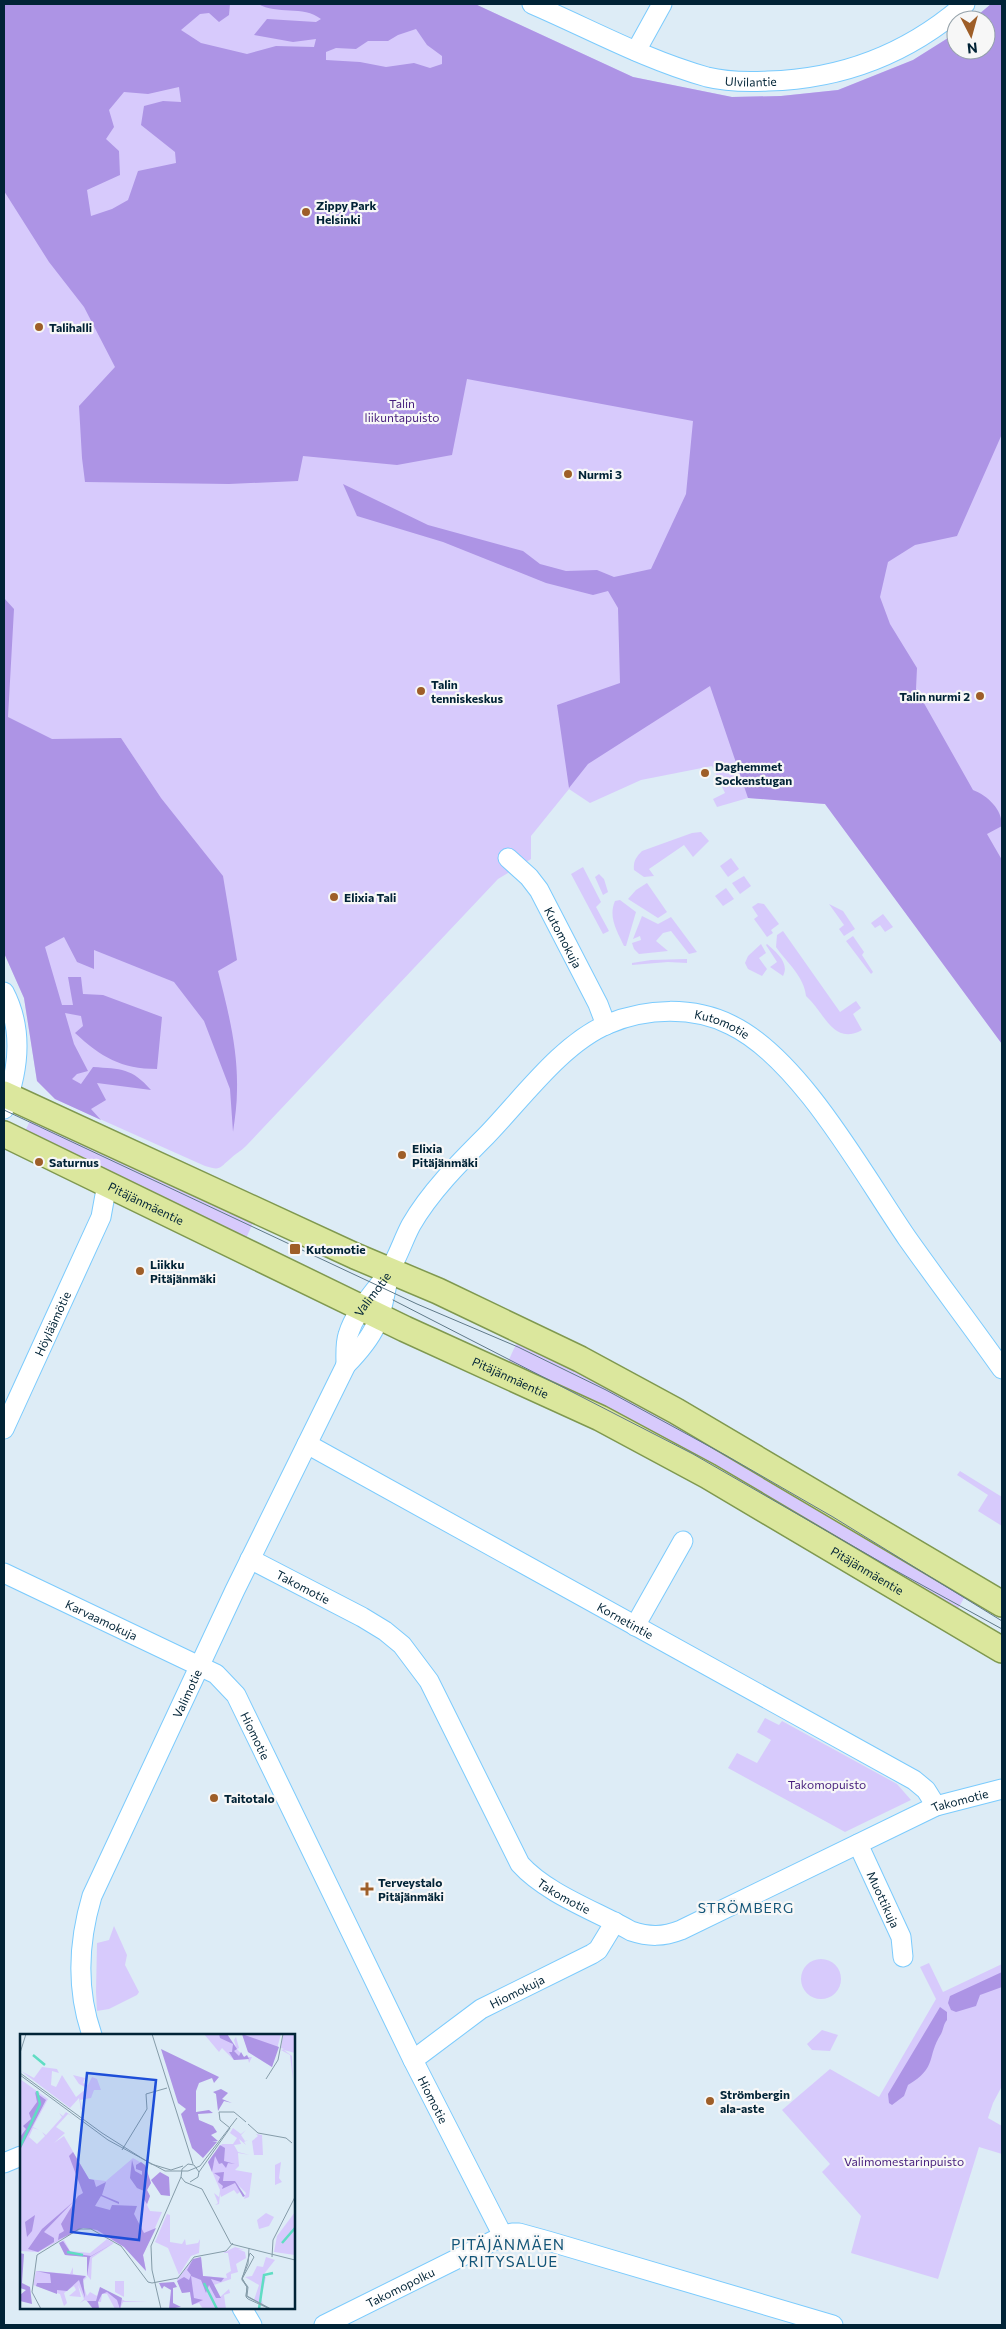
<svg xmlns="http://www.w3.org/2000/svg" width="1006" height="2329" font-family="Commissioner,sans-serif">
<rect width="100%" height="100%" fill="#ddecf6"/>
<path fill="#d7cafc" d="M 4,4 L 475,4 L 633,77 L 732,97 L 781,96 L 838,90 L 913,60 L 956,33 L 956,50 L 986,50 L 986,20 L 972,20 L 991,4 L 1002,4 L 1002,1044 L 825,804 L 748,798 L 717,807 L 713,799 L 725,793 L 712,766 L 641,780 L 590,803 L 569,789 L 531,836 L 531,859 L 498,879 L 246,1146 C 241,1151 235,1154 230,1159 C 219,1168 221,1171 205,1166 L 55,1099 L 37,1081 L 24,998 L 4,953 Z
M 701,832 L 709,841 L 693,857 L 684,845 L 649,869 L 654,876 L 644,877 L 634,870 C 633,862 636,857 642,851 L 692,833 Z
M 731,858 L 739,869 L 728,877 L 720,866 Z
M 583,867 L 601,902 L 596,907 L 609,931 L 603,934 L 571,874 Z
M 599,874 L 604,879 L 608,892 L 603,895 L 595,877 Z
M 744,876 L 751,886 L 740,894 L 732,883 Z
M 647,883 L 667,912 L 658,918 L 628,899 L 636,890 Z
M 726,888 L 734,899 L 723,906 L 715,896 Z
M 620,900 L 636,912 L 626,946 L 624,946 C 617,931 608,917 615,901 Z
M 758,903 L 764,904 L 779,924 L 771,930 L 773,933 L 767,937 L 754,919 L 758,916 L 752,907 Z
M 829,904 L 843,911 L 855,929 L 844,936 L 839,929 L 844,925 Z
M 883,914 L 893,927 L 885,932 L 880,925 L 875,928 L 871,923 Z
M 642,916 L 658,924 L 671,917 L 697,952 L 689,954 L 671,931 L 663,933 L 656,941 L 668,951 L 639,954 L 634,949 L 632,943 L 641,940 L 640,936 L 633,939 Z
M 783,931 L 840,1012 L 856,1001 L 861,1008 L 853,1014 L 862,1030 C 833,1046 825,1013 806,996 C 804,976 787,963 776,947 L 777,935 Z
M 853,936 L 864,952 L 862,955 L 873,972 L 871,974 L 846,941 Z
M 761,944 L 766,953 L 759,958 L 767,969 L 762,976 L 748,969 L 745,963 L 748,956 Z
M 767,944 C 776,952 790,963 783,976 L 770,967 L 777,962 L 766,945 Z
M 687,959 L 687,963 L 668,962 L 632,965 L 632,963 L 651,960 Z
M 33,1114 L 255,1218 L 244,1243 L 23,1136 Z
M 517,1342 L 583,1371 L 967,1593 L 956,1612 L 506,1366 Z
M 960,1471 L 1002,1497 L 1002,1526 L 978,1511 L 988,1495 L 957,1475 Z
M 765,1718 L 779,1725 L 782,1721 L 897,1784 L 911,1800 L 845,1832 L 728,1768 L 737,1753 L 757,1763 L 771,1740 L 757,1732 Z
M 114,1926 L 127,1955 L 125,1965 L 139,1992 L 137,1995 L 109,2009 L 97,2011 L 96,1992 L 97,1943 L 109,1940 Z
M801 1979a20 20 0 1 1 40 0a20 20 0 1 1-40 0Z
M 929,1963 L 943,1992 L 1002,1964 L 1002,2086 L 993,2103 L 988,2118 L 1002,2126 L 1002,2154 L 979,2147 L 938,2279 L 851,2253 L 861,2216 L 822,2172 L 830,2164 L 782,2110 L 830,2069 L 879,2097 L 936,1999 L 920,1967 Z
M 822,2030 L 838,2035 L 830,2051 L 812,2050 L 807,2044 Z"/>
<path fill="#ad94e5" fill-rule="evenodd" d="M 4,4 L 230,4 L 229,15 L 219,22 L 209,13 L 200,14 L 181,30 L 201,43 L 247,54 L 276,46 L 314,47 L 316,39 L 293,42 L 254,35 L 267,19 L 316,22 L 321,19 C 303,5 277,15 258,4 L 475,4 L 633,77 L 732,97 L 781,96 L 838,90 L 913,60 L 956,33 L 956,50 L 986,50 L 986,20 L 972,20 L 991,4 L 1002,4 L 1002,434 L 957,536 L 915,545 L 888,562 L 880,597 L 890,624 L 917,668 L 916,689 L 973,790 C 988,796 1002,809 1002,826 L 987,834 L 1002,860 L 1002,1044 L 825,804 L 748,798 L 710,686 L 588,764 L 569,788 L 557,705 L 620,683 L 618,608 L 608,591 L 593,595 L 546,583 L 443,542 L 357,516 L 343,484 L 428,525 L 523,551 L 540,564 L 566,571 L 597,570 L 614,577 L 651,569 L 686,494 L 693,421 L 467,379 L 452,455 L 397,465 L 303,456 L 298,481 L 229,484 L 85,482 L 82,458 L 79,406 L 115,367 L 84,307 L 49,262 L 4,191 ZM 416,29 L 427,45 L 442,56 L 442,64 L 430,68 L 414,63 L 386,67 L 360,62 L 326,60 L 326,52 L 336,48 L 356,49 L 368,41 L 388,41 L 398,35 ZM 179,87 L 181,102 L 163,101 L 144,106 L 141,125 L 175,152 L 176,163 L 138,171 L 128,200 L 112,209 L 91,216 L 87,190 L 120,175 L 119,151 L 106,139 L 114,127 L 109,110 L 124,92 L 148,94 Z
M 4,598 L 14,609 L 8,717 L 52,739 L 121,738 L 161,798 L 223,876 L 237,960 L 218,971 C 228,1010 238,1049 237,1090 C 237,1104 235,1118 233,1132 L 230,1089 L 204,1021 L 174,982 L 94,950 L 94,969 L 77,962 L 64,937 L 45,947 L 62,1005 L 73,1005 L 68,977 L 81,977 L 83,994 L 103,995 L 162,1017 L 157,1069 C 121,1069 101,1057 75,1033 L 83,1026 L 81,1016 L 65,1013 L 74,1044 L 88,1071 L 77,1074 L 72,1079 L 81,1084 L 93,1067 C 121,1069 132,1068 151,1090 L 97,1083 L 106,1100 L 91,1109 L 101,1120 L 55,1099 L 37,1081 L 24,998 L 4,953 Z
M 1002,1972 L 1002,1987 L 980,1995 L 976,2006 L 956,2012 L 951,2010 L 948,2003 L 950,1996 Z
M 940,2007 L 947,2012 L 947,2020 C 943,2025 944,2028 941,2034 C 926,2058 938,2067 908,2085 L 904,2096 L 892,2105 L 889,2103 L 888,2094 Z"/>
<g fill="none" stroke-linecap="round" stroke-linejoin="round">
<defs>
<g id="minor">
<path id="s1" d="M 532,4 C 590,29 646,60 707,77 C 727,82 748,82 768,81 C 842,79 909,53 965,4"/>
<path d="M 636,51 L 662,4"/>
<path id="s2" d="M 508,858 L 529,877 L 539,890 L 598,1004 L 606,1025"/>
<path d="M 4,992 C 24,1030 19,1070 4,1109"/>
<path id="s3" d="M 346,1365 C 346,1355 345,1344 348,1335 C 356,1309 375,1293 389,1271 C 398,1257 403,1240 411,1225 C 430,1192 459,1163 486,1136 C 521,1100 562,1043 608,1024 C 646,1008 693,1006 731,1025 C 800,1058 863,1174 907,1238 C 938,1282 971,1325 1002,1369"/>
<path id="s4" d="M 4,1429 L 101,1217 L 107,1184"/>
<path id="s5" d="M 307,1444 L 914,1780 L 926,1790 L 936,1806"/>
<path id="s6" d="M 250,1559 L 362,1617 L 385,1631 L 402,1645 L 429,1681 L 520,1864 C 547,1894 596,1911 631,1931 C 649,1937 663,1937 681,1930 L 936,1806 L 1002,1789"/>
<path id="s7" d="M 4,1573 L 216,1674 L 236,1695 L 413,2060 L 503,2236"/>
<path d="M 635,1626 L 683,1541"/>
<path id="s8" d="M 858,1844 L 901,1937 L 903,1957"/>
<path id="s9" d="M 92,2035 C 76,1989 78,1943 92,1896 L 235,1590 L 346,1365 C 379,1331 380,1319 389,1274"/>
<path id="s10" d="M 413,2060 L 481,2009 L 592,1954 L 598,1950 L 615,1922"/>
<path d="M 4,2163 L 21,2156"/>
<path d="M 242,2308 L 252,2325"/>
<path id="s11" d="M 324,2325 L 503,2236 L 512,2233 L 519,2233 L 548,2241 L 833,2325"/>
</g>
<g id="major">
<path d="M 4,1094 L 355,1256 L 438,1291 L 580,1359 L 676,1411 L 1002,1604"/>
<path id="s12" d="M 4,1134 L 405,1329 L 600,1418 L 708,1476 L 1002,1650"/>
</g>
</defs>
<use href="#minor" stroke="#7bcbfd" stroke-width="21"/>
<use href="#major" stroke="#7f984f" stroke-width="28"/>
<use href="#minor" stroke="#fff" stroke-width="19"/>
<use href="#major" stroke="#dbe79d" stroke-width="25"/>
<path stroke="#5f7988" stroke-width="1" d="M 4,1110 L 417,1304 L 518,1347 L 606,1390 L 727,1456 L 833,1517 L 1002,1621
M 393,1300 L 693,1454 L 891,1568 L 1002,1629"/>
</g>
<g fill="#9e5e28" stroke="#f7f7f7" stroke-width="2">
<circle cx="306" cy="212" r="5"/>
<circle cx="39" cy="327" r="5"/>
<circle cx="568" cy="474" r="5"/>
<circle cx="421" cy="691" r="5"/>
<circle cx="980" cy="696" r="5"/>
<circle cx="705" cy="773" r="5"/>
<circle cx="334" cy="897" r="5"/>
<circle cx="402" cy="1155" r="5"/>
<circle cx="39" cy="1162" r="5"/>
<rect x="289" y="1243" width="12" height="12" rx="2.5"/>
<circle cx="140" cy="1271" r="5"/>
<circle cx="214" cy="1798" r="5"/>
<path d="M364.5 1881.5h5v5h5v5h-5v5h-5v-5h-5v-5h5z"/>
<circle cx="710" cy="2101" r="5"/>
</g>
<g text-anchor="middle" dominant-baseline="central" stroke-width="4.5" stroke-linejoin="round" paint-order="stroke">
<g font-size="12" fill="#012336" stroke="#f7f7f7">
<text stroke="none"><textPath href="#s1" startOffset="234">Ulvilantie</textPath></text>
<text stroke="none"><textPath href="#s2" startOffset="98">Kutomokuja</textPath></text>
<text stroke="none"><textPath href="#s3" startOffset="559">Kutomotie</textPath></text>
<text stroke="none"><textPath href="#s12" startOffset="158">Pitäjänmäentie</textPath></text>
<text stroke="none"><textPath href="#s3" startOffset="78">Valimotie</textPath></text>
<text stroke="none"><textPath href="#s4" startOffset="116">Höyläämötie</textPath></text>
<text stroke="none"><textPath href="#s12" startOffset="562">Pitäjänmäentie</textPath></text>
<text stroke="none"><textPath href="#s12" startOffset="968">Pitäjänmäentie</textPath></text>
<text stroke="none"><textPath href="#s6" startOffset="60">Takomotie</textPath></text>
<text stroke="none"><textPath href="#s7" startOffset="108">Karvaamokuja</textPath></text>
<text stroke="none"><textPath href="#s5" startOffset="364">Kornetintie</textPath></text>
<text stroke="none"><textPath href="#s9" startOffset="365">Valimotie</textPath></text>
<text stroke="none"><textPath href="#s7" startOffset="309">Hiomotie</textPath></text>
<text stroke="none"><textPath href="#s6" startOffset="914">Takomotie</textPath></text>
<text stroke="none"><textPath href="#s6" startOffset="479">Takomotie</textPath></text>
<text stroke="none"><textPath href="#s8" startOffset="61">Muottikuja</textPath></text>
<text stroke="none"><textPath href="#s10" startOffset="125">Hiomokuja</textPath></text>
<text stroke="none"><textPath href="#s7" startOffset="714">Hiomotie</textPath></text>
<text stroke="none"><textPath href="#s11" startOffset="85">Takomopolku</textPath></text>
</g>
<g font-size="12" font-weight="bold" fill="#012336" stroke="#f7f7f7" text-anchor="start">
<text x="316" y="205">Zippy Park<tspan x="316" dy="14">Helsinki</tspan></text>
<text x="49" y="327">Talihalli</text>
<text x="578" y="474">Nurmi 3</text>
<text x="431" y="684">Talin<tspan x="431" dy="14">tenniskeskus</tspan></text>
<text x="970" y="696" text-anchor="end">Talin nurmi 2</text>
<text x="715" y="766">Daghemmet<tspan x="715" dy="14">Sockenstugan</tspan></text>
<text x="344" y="897">Elixia Tali</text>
<text x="412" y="1148">Elixia<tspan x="412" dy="14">Pitäjänmäki</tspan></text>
<text x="49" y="1162">Saturnus</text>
<text x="306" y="1249">Kutomotie</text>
<text x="150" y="1264">Liikku<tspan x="150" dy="14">Pitäjänmäki</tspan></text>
<text x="224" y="1798">Taitotalo</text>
<text x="378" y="1882">Terveystalo<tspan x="378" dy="14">Pitäjänmäki</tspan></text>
<text x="720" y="2094">Strömbergin<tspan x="720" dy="14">ala-aste</tspan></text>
</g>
<g font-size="12" fill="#451d7b" stroke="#f7f7f7">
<text x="402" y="403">Talin<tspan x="402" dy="14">liikuntapuisto</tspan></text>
<text x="827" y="1784">Takomopuisto</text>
<text x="904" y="2161">Valimomestarinpuisto</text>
</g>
<g font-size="14" letter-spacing="1" fill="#135578" stroke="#f7f7f7">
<text x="746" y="1907">STRÖMBERG</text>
</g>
<g font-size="15" letter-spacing="1" fill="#135578" stroke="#f7f7f7">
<text x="508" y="2244">PITÄJÄNMÄEN<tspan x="508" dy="17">YRITYSALUE</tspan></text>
</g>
</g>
<g transform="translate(20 2034)">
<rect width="275" height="275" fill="#ddecf6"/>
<path d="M 184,0 L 207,0 L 216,13 L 214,6 L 216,3 L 219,14 L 217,15 L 224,23 L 232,23 L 229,29 L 228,25 L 214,26 L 202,14 L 199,18 ZM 222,0 L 261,0 L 252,33 L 228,18 ZM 263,0 L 275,0 L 275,19 L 264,16 L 272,22 L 273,46 L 270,21 L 261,16 L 264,15 L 261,14 ZM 22,33 L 37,35 L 39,39 L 32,37 L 31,51 L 36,53 L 42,41 L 56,63 L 67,54 L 59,50 L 53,41 L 65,44 L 63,49 L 68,51 L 72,43 L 77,45 L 81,56 L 74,56 L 71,64 L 60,66 L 62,75 L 61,76 L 59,64 L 50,74 L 1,37 L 14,44 ZM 0,45 L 28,65 L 13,93 L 19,96 L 13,94 L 9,103 L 17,110 L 25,102 L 22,98 L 26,101 L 42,83 L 39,79 L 43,82 L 46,78 L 52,82 L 48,80 L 36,93 L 45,99 L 34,109 L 44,102 L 69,145 L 86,147 L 113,124 L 125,131 L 131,149 L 127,156 L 130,162 L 127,171 L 130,177 L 142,178 L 123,221 L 126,237 L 104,213 L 70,194 L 63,194 L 18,218 L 0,217 ZM 213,94 L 221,100 L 226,96 L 221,101 L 225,107 L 228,106 L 224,108 L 226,111 L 219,105 L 221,110 L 214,111 L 218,118 L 230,121 L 218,119 L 219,132 L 215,136 L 232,139 L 229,163 L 224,165 L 226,159 L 218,151 L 220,158 L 217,160 L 214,156 L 201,163 L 200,160 L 199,170 L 195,171 L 198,169 L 194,159 L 199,163 L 200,156 L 188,128 L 202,110 L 213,110 L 217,104 L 210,99 ZM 236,100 L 242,101 L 243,121 L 234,121 L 232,107 L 238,102 ZM 261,128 L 259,144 L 262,148 L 255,151 L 255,131 ZM 275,178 L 275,221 L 254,218 L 257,202 ZM 246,179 L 254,183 L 249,192 L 239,195 L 237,186 ZM 147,180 L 150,181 L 150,208 L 162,210 L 165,205 L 166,211 L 178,209 L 180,205 L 179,219 L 171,222 L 159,241 L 148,214 L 135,208 ZM 87,205 L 94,209 L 72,224 L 71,246 L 67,241 L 67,223 L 45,221 L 39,209 L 44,206 L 50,217 L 70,219 ZM 213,214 L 215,213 L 225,216 L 218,215 L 225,218 L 226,224 L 216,230 L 218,238 L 211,240 L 211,245 L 194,251 L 199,264 L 209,255 L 210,259 L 204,261 L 206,275 L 183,275 L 179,269 L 172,271 L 170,258 L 162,259 L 157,245 L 172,226 L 181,223 L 183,242 L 207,244 L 206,240 L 211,237 L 208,219 L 203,219 ZM 246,223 L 255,226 L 244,240 L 246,243 L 241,264 L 243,270 L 234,266 L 239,251 L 225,243 L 232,242 L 237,232 L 243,233 ZM 53,233 L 53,240 L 67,243 L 62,248 L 67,262 L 70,258 L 77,262 L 80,253 L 105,267 L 128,268 L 103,268 L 100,275 L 95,275 L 87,260 L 82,260 L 81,268 L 78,268 L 79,275 L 73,275 L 72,270 L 65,266 L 60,269 L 64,265 L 58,251 L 61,263 L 49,262 L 56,256 L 54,252 L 44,259 L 47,269 L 44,272 L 40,260 L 13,251 L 16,237 L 50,240 ZM 95,247 L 104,247 L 104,263 L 95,258 Z" fill="#d7cafc"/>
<path d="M 199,0 L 207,0 L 217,15 L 214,17 L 219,22 L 221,18 L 224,23 L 227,21 L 229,25 L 214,26 L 209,18 L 212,18 L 213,10 L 200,4 ZM 222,0 L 259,13 L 252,33 L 228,18 ZM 141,15 L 199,43 L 194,49 L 192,44 L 179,49 L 176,57 L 176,78 L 189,76 L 193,79 L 178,80 L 179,86 L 193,92 L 197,98 L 191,101 L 198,107 L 192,108 L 197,108 L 183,124 L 172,114 L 161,80 L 166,75 L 158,69 ZM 201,55 L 208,59 L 202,65 L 212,69 L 204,67 L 198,77 L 196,60 L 193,58 ZM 15,58 L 26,66 L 0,116 L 0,103 L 6,95 L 3,92 L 11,85 L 9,79 L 17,68 ZM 200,111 L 205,114 L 204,127 L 215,130 L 208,129 L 206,134 L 202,129 L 199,130 L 195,122 L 192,138 L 188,128 ZM 53,118 L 69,145 L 74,146 L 76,153 L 86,148 L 82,161 L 99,168 L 99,170 L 81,162 L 75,172 L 90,176 L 92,171 L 117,172 L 114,180 L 124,199 L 136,194 L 123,221 L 126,237 L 104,213 L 77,196 L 63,194 L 38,206 L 39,200 L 44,197 L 41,190 L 58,162 L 63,159 L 49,122 ZM 112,126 L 115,137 L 122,141 L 122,137 L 116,135 L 116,131 L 121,128 L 125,131 L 131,149 L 127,156 L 130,162 L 127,170 L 123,164 L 124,157 L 117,154 L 110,144 ZM 140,138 L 149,143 L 150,162 L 141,161 L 131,146 ZM 204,138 L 203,147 L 215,147 L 225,162 L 223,163 L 215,149 L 202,155 L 203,152 L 198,148 L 200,143 L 194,139 ZM 53,168 L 24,198 L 34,204 L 34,208 L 18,218 L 8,215 L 22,195 ZM 15,181 L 12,197 L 7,203 L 5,188 ZM 43,207 L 51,219 L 71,222 L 94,209 L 70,223 L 67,242 L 67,223 L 45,221 L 39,209 ZM 0,219 L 4,220 L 2,249 L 10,253 L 12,270 L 0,267 L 0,261 L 6,256 L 0,254 ZM 181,223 L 183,242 L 204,244 L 201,248 L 191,245 L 201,264 L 196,264 L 189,251 L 186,259 L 181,246 L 171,242 L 174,264 L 183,266 L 172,271 L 170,258 L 162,259 L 157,247 L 164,243 L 169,246 L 171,241 L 167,236 L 173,225 ZM 16,237 L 66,242 L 63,245 L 65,264 L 59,246 L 47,257 L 37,256 L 37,260 L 16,252 L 17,249 L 31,249 L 30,240 ZM 154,248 L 157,253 L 153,254 L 153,269 L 161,273 L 149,275 L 151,256 L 144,252 L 142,255 L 139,249 ZM 80,253 L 102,264 L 100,275 L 97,266 L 87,258 L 82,260 L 78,268 L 79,275 L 73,275 L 67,267 L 76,267 Z" fill="#ad94e5"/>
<path fill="none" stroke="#60ddc3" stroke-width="2.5" d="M 13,21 L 25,31M 0,113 L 20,70 L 17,57M 262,209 L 275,194M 47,218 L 63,221M 184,249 L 197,275M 239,275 L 244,241 L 253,239"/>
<path fill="none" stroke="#859ca9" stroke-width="1" d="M 132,0 L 173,130M 0,19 L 6,0M 0,39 L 82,99 L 131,130 L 151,136 L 163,132M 0,41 L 88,106 L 145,137 L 168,137 L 180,132 L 217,84M 246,45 L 258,26 L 263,0M 126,60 L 147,54M 228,90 L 238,99 L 266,104 L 272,109M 210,94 L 200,86 L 199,78 L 214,78 L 226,88M 102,116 L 127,75 L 126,60M 179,138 L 210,94M 170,148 L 178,143 L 179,138 L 174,131 L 168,130 L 162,135 L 161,143 L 165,148 L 182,155 L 211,210 L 275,226M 229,214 L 228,230 L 222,244 L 227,253 L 226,262 L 250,275M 252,223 L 253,206 L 275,163M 21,275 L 12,258 L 17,221 L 59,195 L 71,195 L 101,212 L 128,248 L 132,249 L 158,244 L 174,223 L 206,217 L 213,209M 141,275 L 132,236 L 131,212 L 161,143M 250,275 L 228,265 L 226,263 L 227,253 L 222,246 L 222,245 L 230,219 L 234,223 L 222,245 L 228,253 L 227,262 L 251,275"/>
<path fill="#1d4ed8" fill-opacity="0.15" stroke="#1d4ed8" stroke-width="2.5" d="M 67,39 L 136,46 L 119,206 L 51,198 Z"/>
<rect width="275" height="275" fill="none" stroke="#012336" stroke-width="2.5"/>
</g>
<rect width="1006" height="2329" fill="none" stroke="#012336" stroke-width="10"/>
<g transform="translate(971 35) rotate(174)"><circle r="24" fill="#f7f7f7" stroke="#95a2aa"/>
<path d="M0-4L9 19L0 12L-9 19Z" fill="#9e5e28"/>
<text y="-8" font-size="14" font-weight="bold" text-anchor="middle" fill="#012336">N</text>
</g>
</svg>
